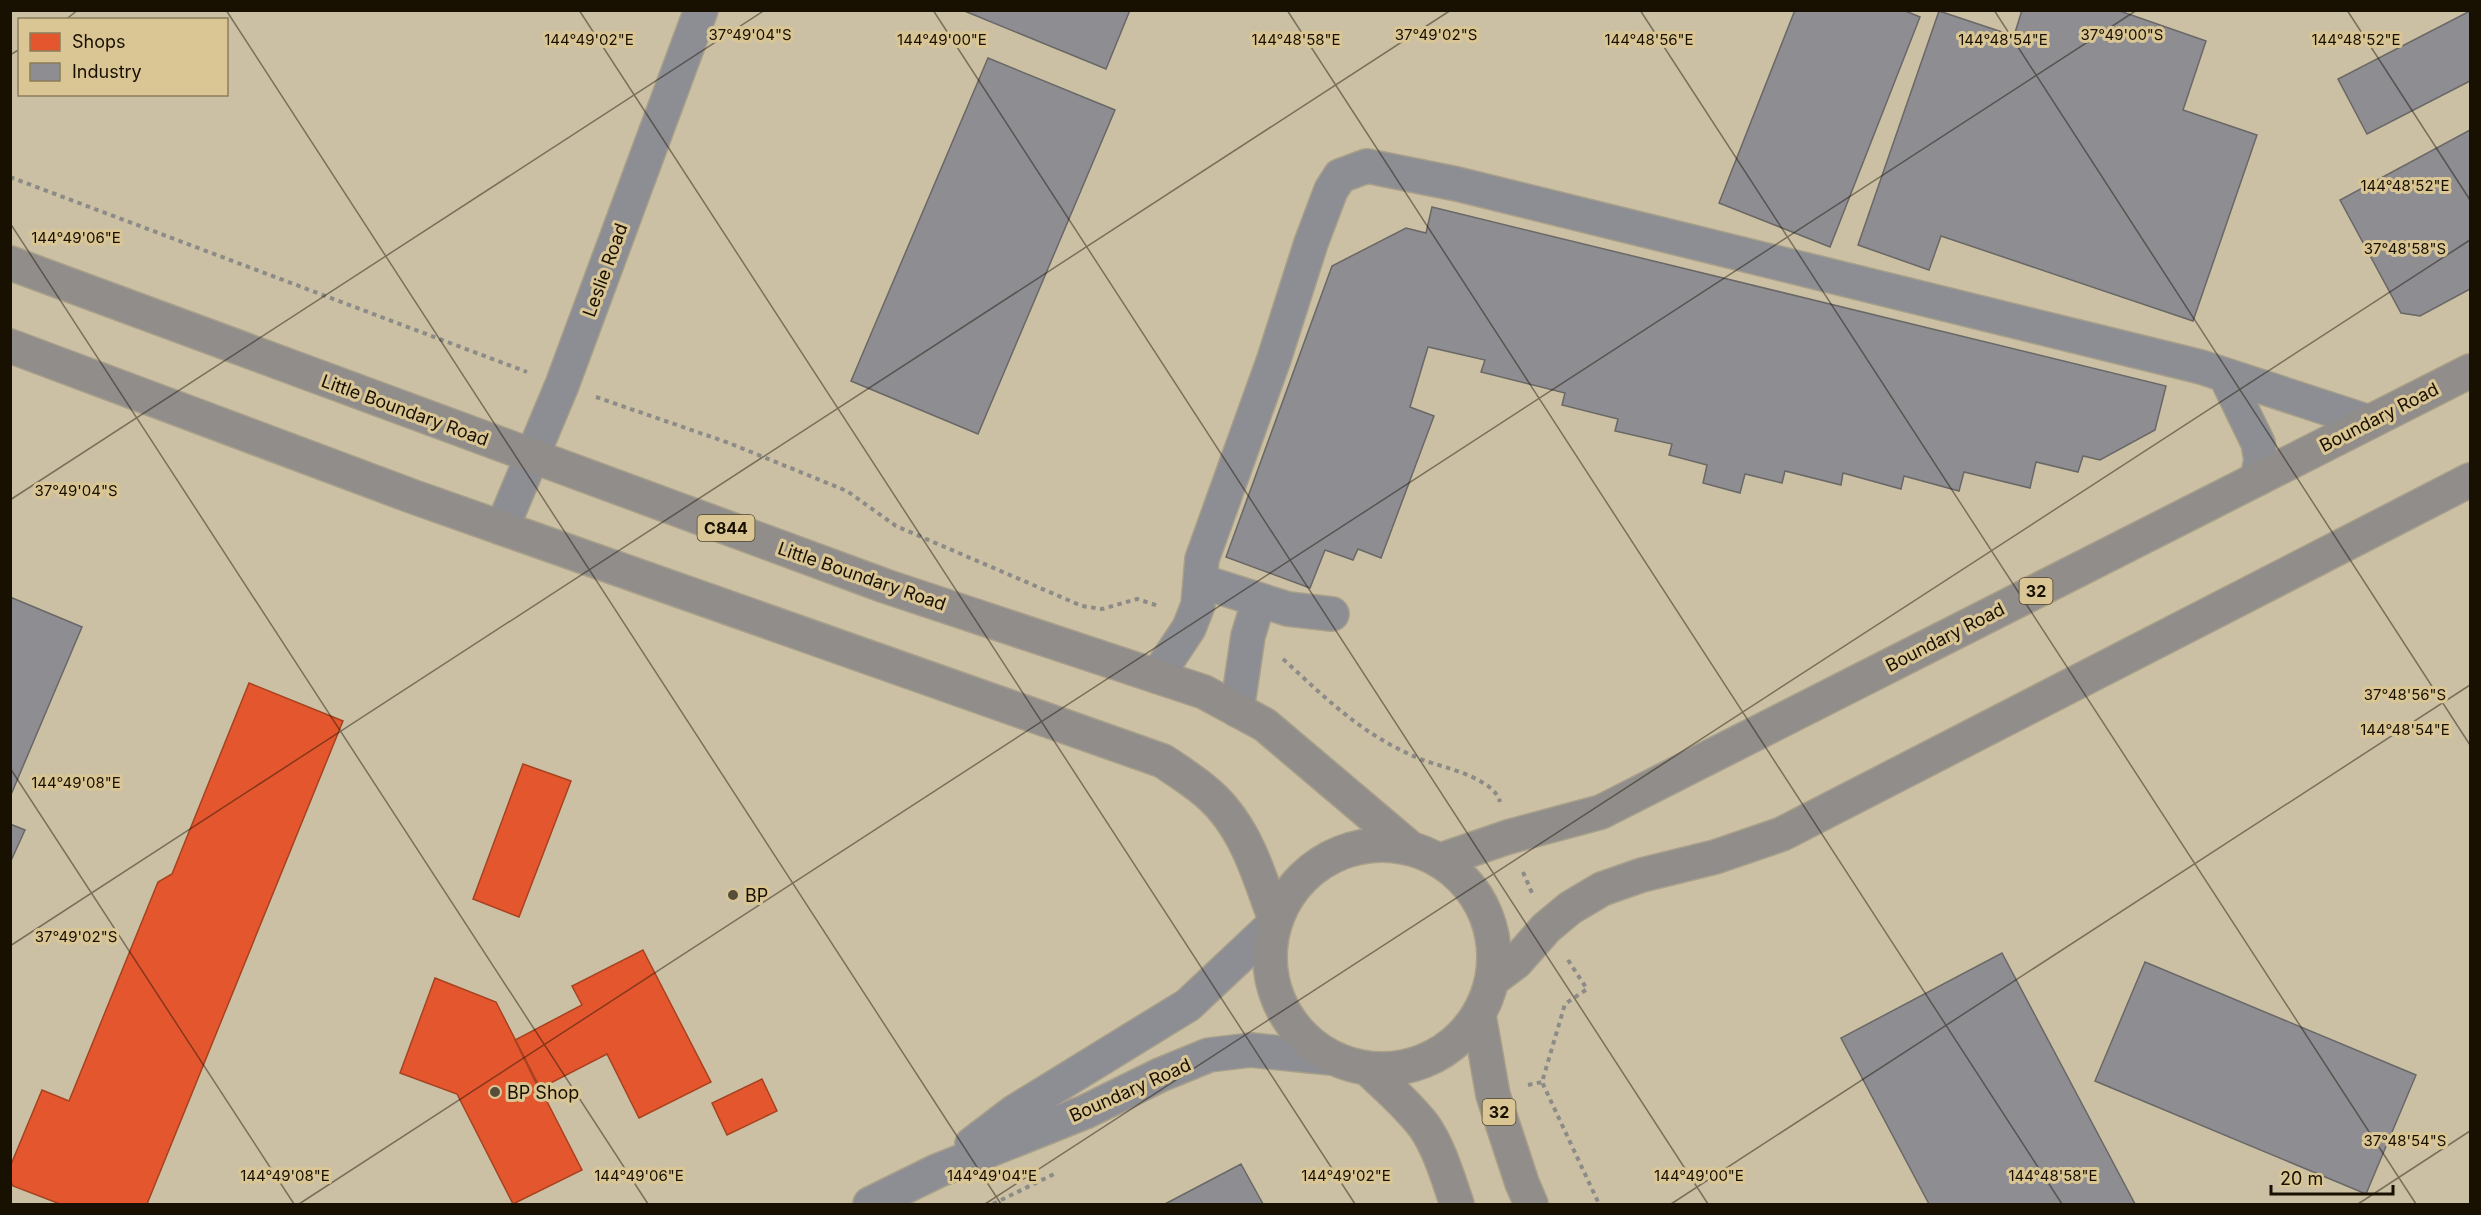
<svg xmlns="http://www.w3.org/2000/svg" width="2481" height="1215" font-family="Inter,sans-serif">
<rect width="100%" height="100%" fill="#cbc0a4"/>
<path fill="#e4572e" stroke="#a74220" stroke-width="1.5" d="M 249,683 L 343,721 L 147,1204 L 60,1204 L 13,1186 L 10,1180 L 10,1167 L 42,1090 L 69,1101 L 158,882 L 172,874 Z
M 523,764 L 571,781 L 519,917 L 473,899 Z
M 643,950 L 711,1082 L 639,1118 L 607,1054 L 539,1089 L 515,1040 L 582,1005 L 572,986 Z
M 435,978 L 496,1002 L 582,1170 L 513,1204 L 457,1094 L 400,1073 Z
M 762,1079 L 777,1111 L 727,1135 L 712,1103 Z"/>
<path fill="#8d8d92" stroke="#6a6866" stroke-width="1.5" d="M 962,10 L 1130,10 L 1106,69 Z
M 1795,10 L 1903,10 L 1920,17 L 1830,247 L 1719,203 Z
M 2022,10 L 2117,10 L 2206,41 L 2183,110 L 2257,135 L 2193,321 L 1941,236 L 1929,270 L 1858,245 L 1939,11 L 2014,36 Z
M 2470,11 L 2470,81 L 2367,134 L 2338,79 Z
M 988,58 L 1115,110 L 978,434 L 851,381 Z
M 2470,130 L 2470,289 L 2420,316 L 2401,313 L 2340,200 Z
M 1432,207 L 2166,386 L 2155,430 L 2100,460 L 2083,456 L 2078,472 L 2036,462 L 2030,488 L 1964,472 L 1959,491 L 1904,476 L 1901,489 L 1843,473 L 1841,485 L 1785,471 L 1782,483 L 1745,474 L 1740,493 L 1703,483 L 1707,465 L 1669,455 L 1672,444 L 1615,431 L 1618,419 L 1562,405 L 1565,393 L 1481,372 L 1485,360 L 1428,347 L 1410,407 L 1434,416 L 1381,558 L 1358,549 L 1353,560 L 1325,550 L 1310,588 L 1226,557 L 1332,266 L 1406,228 L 1426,233 Z
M 10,597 L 82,627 L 10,797 Z
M 10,824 L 25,830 L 10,863 Z
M 2002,953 L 2135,1204 L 1929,1204 L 1841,1038 Z
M 2145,962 L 2416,1075 L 2366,1194 L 2095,1081 Z
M 1241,1164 L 1263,1204 L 1165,1204 Z"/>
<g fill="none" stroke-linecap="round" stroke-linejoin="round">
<defs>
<path id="minor" d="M 2225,375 L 2258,443 L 2261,460 L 2257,479
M 502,528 L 562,385 L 701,10
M 1200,581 L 1288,609 L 1332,614
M 1157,676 L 1189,628 L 1198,605 L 1202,559 L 1274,359 L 1311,243 L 1331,190 L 1340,176 L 1367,166 L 1457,184 L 2201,367 L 2369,422
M 1237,710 L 1248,636 L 1259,600
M 972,1144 L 1014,1112 L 1188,1005 L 1273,925
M 870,1204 L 937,1171 L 1085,1112 L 1160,1075 L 1209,1055 L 1251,1050 L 1331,1058"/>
<path id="major" d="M 10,263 L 885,586 L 1204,692 L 1265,725 L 1409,847
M 10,346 L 414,497 L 1163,761 C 1185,776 1208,790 1224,810 C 1250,841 1261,882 1275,919
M1270 957a112 112 0 1 1 224 0a112 112 0 1 1-224 0Z
M 1441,860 L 1508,837 L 1601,812 L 2470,371
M 1492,980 L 1516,962 L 1546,928 L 1570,908 L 1602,889 L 1642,875 L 1715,857 L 1782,834 L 2470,480
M 1479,1016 L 1493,1095 L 1522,1183 L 1531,1204
M 1368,1069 C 1387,1087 1408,1105 1424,1126 C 1440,1149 1448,1179 1457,1204"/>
</defs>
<use href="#minor" stroke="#a89f8a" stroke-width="36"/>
<use href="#major" stroke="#a89f8a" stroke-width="36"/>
<path stroke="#8d8b88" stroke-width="4" stroke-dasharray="4.5 4.5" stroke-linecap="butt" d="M 10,177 L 527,372
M 596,397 L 729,443 L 847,491 L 896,526 L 1082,606 L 1102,609 L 1137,599 L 1159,606
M 1283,659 C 1330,702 1363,736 1423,760 C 1445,768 1494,778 1500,802
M 1523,872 L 1532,893
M 1568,960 L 1587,989 L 1565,1004 L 1542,1082 L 1599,1204
M 1528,1085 L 1542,1082
M 993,1204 L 1054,1174"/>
<use href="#minor" stroke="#8c8e93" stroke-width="33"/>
<use href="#major" stroke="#908d8b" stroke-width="33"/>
</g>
<path fill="none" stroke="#181001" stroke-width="1.5" stroke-opacity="0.45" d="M 226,10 L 1001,1204M 579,10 L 1355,1204M 933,10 L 1708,1204M 1287,10 L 2062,1204M 1640,10 L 2416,1204M 1994,10 L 2470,745M 2347,10 L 2470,200M 65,20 L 78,10M 10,55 L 20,49M 10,223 L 648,1204M 10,500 L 765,10M 10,768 L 294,1204M 10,946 L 1451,10M 299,1204 L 2137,10M 985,1204 L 2470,240M 1671,1204 L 2470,685M 2358,1204 L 2470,1131"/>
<g fill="#574e3a" stroke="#dac695" stroke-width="2">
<circle cx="733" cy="895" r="6"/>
<circle cx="495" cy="1092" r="6"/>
</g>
<g text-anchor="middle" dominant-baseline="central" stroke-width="6" stroke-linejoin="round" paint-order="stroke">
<g fill="#dac695" stroke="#52472d" stroke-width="1.5">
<rect x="697.5" y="515" width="57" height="26" rx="4.5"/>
<rect x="2019.5" y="578" width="33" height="26" rx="4.5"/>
<rect x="1482.5" y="1099" width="33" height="26" rx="4.5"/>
</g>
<g font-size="16" font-weight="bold" fill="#181001">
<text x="726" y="528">C844</text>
<text x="2036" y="591">32</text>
<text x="1499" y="1112">32</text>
</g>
<g font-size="18" fill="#181001" stroke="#dac695">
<text transform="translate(605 270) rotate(-70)">Leslie Road</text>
<text transform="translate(405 410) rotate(20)">Little Boundary Road</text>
<text transform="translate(2379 417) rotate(-27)">Boundary Road</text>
<text transform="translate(862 576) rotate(19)">Little Boundary Road</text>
<text transform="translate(1945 637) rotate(-27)">Boundary Road</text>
<text transform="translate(1130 1090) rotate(-24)">Boundary Road</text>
</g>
<g font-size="18" fill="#181001" stroke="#dac695" text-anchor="start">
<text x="745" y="895">BP</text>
<text x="507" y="1092">BP Shop</text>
</g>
</g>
<g font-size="15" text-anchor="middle" fill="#181001" stroke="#dac695" stroke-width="6" stroke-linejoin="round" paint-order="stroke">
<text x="750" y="40">37°49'04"S</text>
<text x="1436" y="40">37°49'02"S</text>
<text x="2122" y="40">37°49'00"S</text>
<text x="589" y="45">144°49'02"E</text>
<text x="942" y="45">144°49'00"E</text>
<text x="1296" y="45">144°48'58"E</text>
<text x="1649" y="45">144°48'56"E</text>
<text x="2003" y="45">144°48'54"E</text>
<text x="2356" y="45">144°48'52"E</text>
<text x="2405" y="191">144°48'52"E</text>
<text x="76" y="243">144°49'06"E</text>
<text x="2405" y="254">37°48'58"S</text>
<text x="76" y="496">37°49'04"S</text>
<text x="2405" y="700">37°48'56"S</text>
<text x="2405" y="735">144°48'54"E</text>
<text x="76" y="788">144°49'08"E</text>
<text x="76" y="942">37°49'02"S</text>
<text x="2405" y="1146">37°48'54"S</text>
<text x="285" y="1181">144°49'08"E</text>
<text x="639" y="1181">144°49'06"E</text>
<text x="992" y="1181">144°49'04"E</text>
<text x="1346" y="1181">144°49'02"E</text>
<text x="1699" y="1181">144°49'00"E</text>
<text x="2053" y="1181">144°48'58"E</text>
</g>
<rect width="2481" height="1215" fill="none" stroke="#181001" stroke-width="24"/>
<rect x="18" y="18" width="210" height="78" fill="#dac695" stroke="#8c7d5a" stroke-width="1.5"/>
<rect x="30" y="33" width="30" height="18" fill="#e4572e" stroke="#8c7d5a" stroke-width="1.5"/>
<text x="72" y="48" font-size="18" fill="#181001">Shops</text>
<rect x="30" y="63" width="30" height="18" fill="#8d8d92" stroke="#8c7d5a" stroke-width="1.5"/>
<text x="72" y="78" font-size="18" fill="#181001">Industry</text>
<path d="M2271 1185v9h122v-9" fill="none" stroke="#181001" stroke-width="3"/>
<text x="2280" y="1185" font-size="18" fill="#181001" stroke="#dac695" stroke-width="4.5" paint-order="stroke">20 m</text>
</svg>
